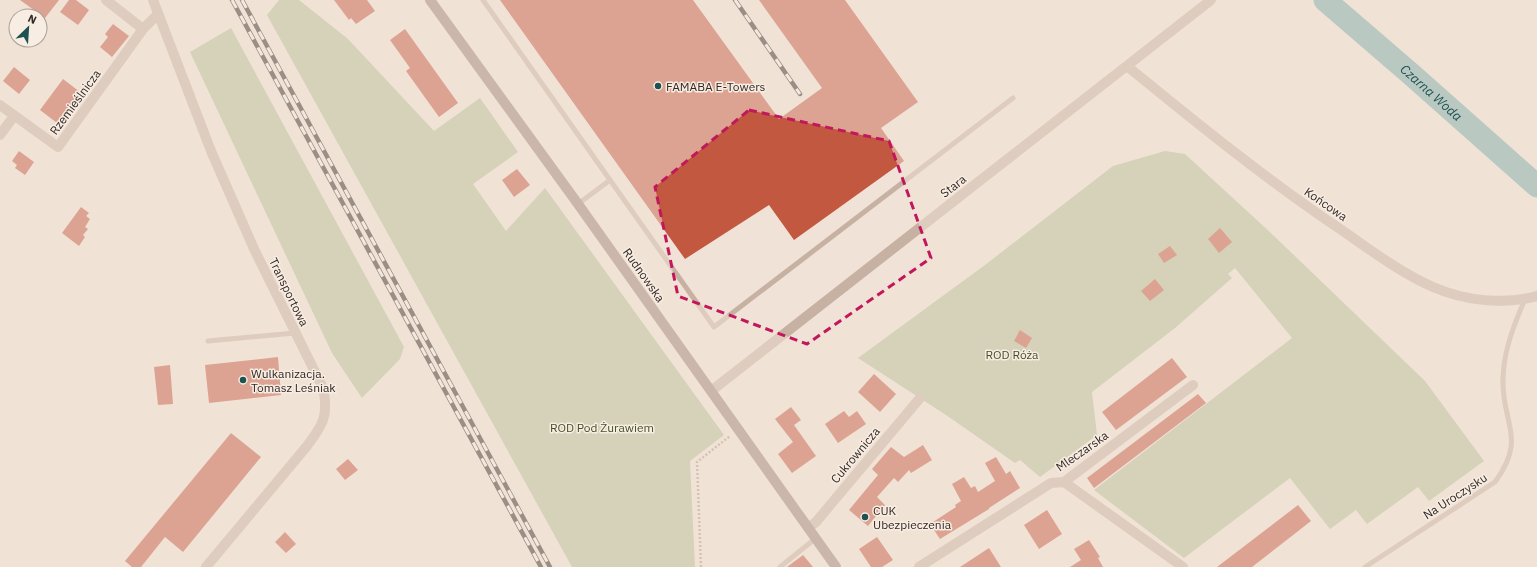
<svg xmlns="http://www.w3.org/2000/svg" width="1537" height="567" font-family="'IBM Plex Sans',sans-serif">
<rect width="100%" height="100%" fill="#f0e2d6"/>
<path fill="#b4be97" d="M 279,0 L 299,0 L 348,39 L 434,131 L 480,98 L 518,152 L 473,184 L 506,231 L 545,188 L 724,435 L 690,461 L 695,567 L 572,567 L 267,15 Z
M 231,28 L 404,347 L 400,359 L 362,398 L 332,353 L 190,52 Z
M 1165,151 L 1185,154 L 1273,235 L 1425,381 L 1484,461 L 1429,501 L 1418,487 L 1367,524 L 1356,510 L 1330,529 L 1290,478 L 1184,558 L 1094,490 L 1292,338 L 1235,268 L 1228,274 L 1232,278 L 1175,328 L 1092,392 L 1097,435 L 1040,477 L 1020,460 L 1015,463 L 946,415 L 858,358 L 985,265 L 1113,166 Z"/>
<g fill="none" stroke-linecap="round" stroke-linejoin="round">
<path stroke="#76acab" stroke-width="23" id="s1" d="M 1325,0 L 1412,75 L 1537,186"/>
</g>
<path fill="#c35841" d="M 20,0 L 59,0 L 45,18 Z
M 69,0 L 76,0 L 89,10 L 78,25 L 60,12 Z
M 334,0 L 367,0 L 375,11 L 356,24 L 351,18 L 349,20 Z
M 500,0 L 693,0 L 779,119 L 822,88 L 759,0 L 845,0 L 918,102 L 881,128 L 904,161 L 794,240 L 769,205 L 685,259 Z
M 113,24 L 129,36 L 112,57 L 100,47 L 108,37 L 105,34 Z
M 405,29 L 458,103 L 439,117 L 406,71 L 410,68 L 390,40 Z
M 14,67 L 30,80 L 19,94 L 3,81 Z
M 63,79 L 80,92 L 66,111 L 70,114 L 61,126 L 40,110 Z
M 19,151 L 34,162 L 25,175 L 15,168 L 17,165 L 12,161 Z
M 517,169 L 530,185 L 514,197 L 502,180 Z
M 81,207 L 89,213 L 86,216 L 90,219 L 85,227 L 88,229 L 83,235 L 85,237 L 79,246 L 62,233 Z
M 1220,228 L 1232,242 L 1219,253 L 1208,239 Z
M 1170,246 L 1177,255 L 1164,263 L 1158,254 Z
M 1155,279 L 1164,290 L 1150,301 L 1141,291 Z
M 1020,330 L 1032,338 L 1026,348 L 1014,341 Z
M 278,357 L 281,395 L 209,403 L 205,365 Z
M 1172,358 L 1187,377 L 1116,430 L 1102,412 Z
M 170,365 L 173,404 L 158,405 L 154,367 Z
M 874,374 L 896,394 L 880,412 L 858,392 Z
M 1198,394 L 1206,403 L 1094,488 L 1087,478 Z
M 791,407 L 801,420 L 794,425 L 816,456 L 792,473 L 778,454 L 793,442 L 775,419 Z
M 844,411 L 849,417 L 857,411 L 866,424 L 838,443 L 825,424 Z
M 231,433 L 261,457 L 183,552 L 165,537 L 141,567 L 132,567 L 125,561 Z
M 923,445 L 932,460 L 911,473 L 909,470 L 898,482 L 894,478 L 877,497 L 885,505 L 868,526 L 849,510 L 878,475 L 872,469 L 891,447 L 904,457 Z
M 996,457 L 1006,474 L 1010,471 L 1020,488 L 989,508 L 989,509 L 940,539 L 930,524 L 956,507 L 955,505 L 961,501 L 952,484 L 964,477 L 971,488 L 975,486 L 978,492 L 995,481 L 985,463 Z
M 348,459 L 358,470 L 345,480 L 336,469 Z
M 1298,505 L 1311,521 L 1252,567 L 1217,567 Z
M 1047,510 L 1062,534 L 1039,549 L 1024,525 Z
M 285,532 L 296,544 L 286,553 L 275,542 Z
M 877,537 L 893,560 L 882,567 L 871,567 L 859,549 Z
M 1089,540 L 1100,557 L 1098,558 L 1103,567 L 1070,567 L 1081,560 L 1074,549 Z
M 989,548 L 1001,567 L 960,567 Z
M 803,555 L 813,567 L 787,567 Z"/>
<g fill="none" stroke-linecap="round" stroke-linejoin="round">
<path stroke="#b39b8e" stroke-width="2.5" stroke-dasharray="2 2" stroke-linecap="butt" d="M 701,567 L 697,462 L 730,436"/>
<path stroke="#c7b1a3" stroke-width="5" d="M 483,0 L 610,180
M 578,204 L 610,180 L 714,327 L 1013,98
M 208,341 L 295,333
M 780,567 L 816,538
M 1365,567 L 1495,482 C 1528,437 1501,423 1503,378 C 1504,349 1514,325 1525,299"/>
<path stroke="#c7b1a3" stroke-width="10" d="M 106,0 L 143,29
M 153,0 L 211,151 L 254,249 L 323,388 C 329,415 323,425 307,446 L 206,567
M 1127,66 C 1197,123 1268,181 1343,231 C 1372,251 1401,273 1433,287 C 1465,301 1504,305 1537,296
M 0,105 L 58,147 L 143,29 L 158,14
M 0,135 L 14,116
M 711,391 L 1211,0
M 1064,482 L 1183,567
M 808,528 L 816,522 L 920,398
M 919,567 L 1051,483 L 1064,482 L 1193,385"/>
<path stroke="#9b8075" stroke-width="10" d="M 430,0 L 578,204 L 836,567"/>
<defs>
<path id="rail" d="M 232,0 L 541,567
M 242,0 L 550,567
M 735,0 L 800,94"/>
</defs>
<use href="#rail" stroke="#322825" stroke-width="4.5"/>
<use href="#rail" stroke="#f8ede2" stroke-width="3" stroke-dasharray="9" stroke-linecap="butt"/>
</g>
<path d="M0 0H1537V567H0ZM 749,110 L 889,141 L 931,258 L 807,344 L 678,296 L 655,187 Z" fill="#f0e2d6" fill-opacity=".55" fill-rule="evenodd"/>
<path fill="none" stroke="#c2185b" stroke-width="3" stroke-dasharray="8 5" stroke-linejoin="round" d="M 749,110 L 889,141 L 931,258 L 807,344 L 678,296 L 655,187 Z"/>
<g fill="#1c5252" stroke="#f8ede2" stroke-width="1.5">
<circle cx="658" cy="86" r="4"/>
<circle cx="243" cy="380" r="4"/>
<circle cx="865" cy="517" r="4"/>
</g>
<g text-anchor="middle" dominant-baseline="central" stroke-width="3" stroke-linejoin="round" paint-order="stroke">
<g font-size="12" fill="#322825" stroke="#f8ede2" text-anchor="start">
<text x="666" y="86">FAMABA E-Towers</text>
<text x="251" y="373">Wulkanizacja.<tspan x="251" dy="14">Tomasz Leśniak</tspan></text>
<text x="873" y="510">CUK<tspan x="873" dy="14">Ubezpieczenia</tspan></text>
</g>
<g font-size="12" fill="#322825" stroke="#f8ede2">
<text transform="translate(75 102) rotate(-54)">Rzemieślnicza</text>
<text transform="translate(953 186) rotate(-38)">Stara</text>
<text transform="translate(1326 204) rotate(35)">Końcowa</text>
<text transform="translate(644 275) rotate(55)">Rudnowska</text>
<text transform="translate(289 292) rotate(64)">Transportowa</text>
<text transform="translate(1082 451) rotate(-35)">Mleczarska</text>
<text transform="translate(855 455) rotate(-50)">Cukrownicza</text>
<text transform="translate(1455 496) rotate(-33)">Na Uroczysku</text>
</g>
<g font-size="12" fill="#445029" stroke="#f8ede2">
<text x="1012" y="354">ROD Róża</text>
<text x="602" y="427">ROD Pod Żurawiem</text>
</g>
<g font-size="13" font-style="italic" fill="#1c5252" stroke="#f8ede2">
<text stroke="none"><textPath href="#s1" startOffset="141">Czarna Woda</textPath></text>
</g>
</g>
<g transform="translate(28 28) rotate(25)"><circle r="19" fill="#f8ede2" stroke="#a99e96"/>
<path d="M0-3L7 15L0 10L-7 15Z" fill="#1c5252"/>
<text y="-6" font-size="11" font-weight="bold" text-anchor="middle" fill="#322825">N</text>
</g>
</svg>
